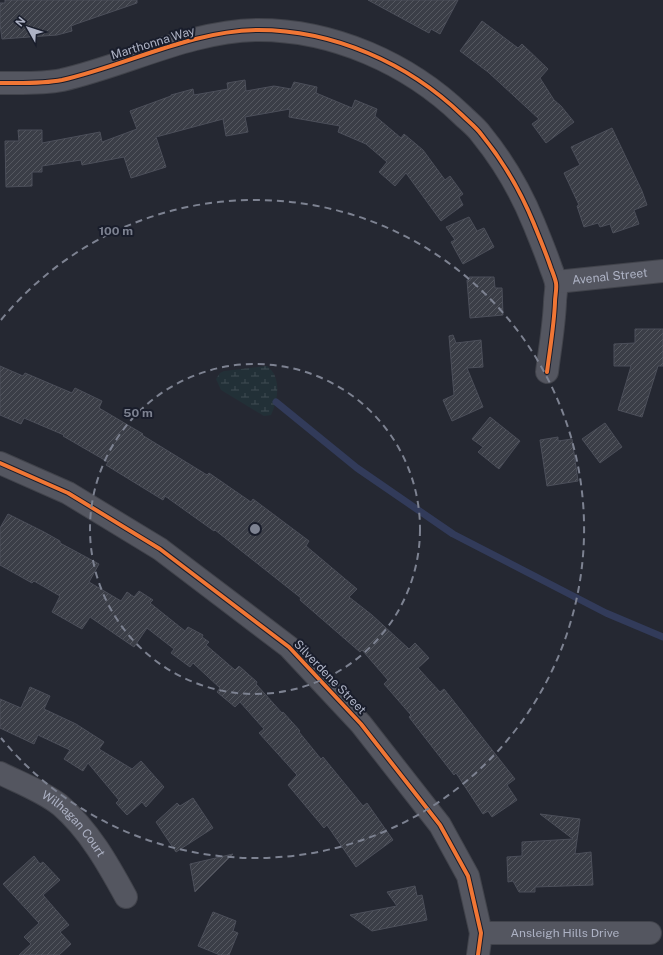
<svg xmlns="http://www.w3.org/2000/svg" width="663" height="955" font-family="'Public Sans',sans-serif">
<defs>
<pattern id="wetland-marsh" width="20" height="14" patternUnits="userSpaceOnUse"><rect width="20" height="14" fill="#223037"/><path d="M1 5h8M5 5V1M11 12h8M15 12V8" fill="none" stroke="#3f4c52"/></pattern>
<pattern id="building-hatch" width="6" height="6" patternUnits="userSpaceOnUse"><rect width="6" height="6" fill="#3b3e47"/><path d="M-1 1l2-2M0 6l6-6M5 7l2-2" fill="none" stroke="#555860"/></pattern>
</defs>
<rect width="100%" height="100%" fill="#252832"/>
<path fill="url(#wetland-marsh)" d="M 267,366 C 282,377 278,400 271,415 L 264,416 L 221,390 L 216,379 L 220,373 L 224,371 Z"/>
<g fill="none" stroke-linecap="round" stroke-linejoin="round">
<path stroke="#323b5a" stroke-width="7" d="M 276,402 L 357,468 L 453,534 L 606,613 L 663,637"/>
</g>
<path fill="url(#building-hatch)" stroke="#4c4f5a" d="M 5,0 L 137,0 L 137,3 L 76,24 L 71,26 L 72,31 L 57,35 L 2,39 L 0,24 L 0,3 L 5,3 Z
M 368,0 L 458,0 L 440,34 L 431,29 L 429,33 Z
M 482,21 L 518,48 L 522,44 L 548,69 L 540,78 L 554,100 L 561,106 L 574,122 L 546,143 L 532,124 L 539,119 L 488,72 L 460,51 Z
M 245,80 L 246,91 L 274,86 L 291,89 L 294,82 L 317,87 L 316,93 L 352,108 L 355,100 L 377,109 L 375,116 L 401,138 L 404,134 L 423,150 L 445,180 L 450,176 L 463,194 L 459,197 L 463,205 L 441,221 L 406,173 L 395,186 L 379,172 L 387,162 L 366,144 L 338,132 L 340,126 L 289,117 L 290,109 L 245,117 L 248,132 L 226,136 L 223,119 L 156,137 L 166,167 L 131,178 L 124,157 L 82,165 L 81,160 L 42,166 L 42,172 L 32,172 L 32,186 L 6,187 L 5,141 L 19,141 L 18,130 L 42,130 L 42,143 L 100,132 L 102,142 L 137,129 L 130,111 L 171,96 L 171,95 L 193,89 L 194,95 L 228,89 L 227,83 Z
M 612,128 L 642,191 L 647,205 L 634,210 L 639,224 L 613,233 L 610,224 L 600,227 L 598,223 L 584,227 L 577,206 L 579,205 L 564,173 L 580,165 L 571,147 Z
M 469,217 L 477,231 L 484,228 L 494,247 L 463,264 L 451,242 L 455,240 L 446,227 Z
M 469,277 L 494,277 L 495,288 L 502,288 L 503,315 L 470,318 L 467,280 L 471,280 Z
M 635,329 L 663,329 L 663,366 L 658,366 L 642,417 L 618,410 L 631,366 L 614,366 L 614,344 L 635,343 Z
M 453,335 L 456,343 L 481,340 L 483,367 L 467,368 L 483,407 L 452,421 L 443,400 L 454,395 L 449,336 Z
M 0,366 L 23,376 L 25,373 L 72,393 L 75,388 L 102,401 L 99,408 L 143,434 L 142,435 L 207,475 L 209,473 L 251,502 L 253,499 L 309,541 L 306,546 L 357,589 L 349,597 L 372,615 L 409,649 L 415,643 L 429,658 L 418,668 L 440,692 L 444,689 L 515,779 L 507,785 L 517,800 L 492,817 L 488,811 L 483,814 L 456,773 L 454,775 L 409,717 L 411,715 L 384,684 L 388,680 L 362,650 L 360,652 L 300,600 L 301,598 L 215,530 L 214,531 L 165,496 L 163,500 L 106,465 L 108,462 L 63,436 L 64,435 L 24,418 L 21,424 L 0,415 Z
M 490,417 L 520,441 L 499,469 L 478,452 L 483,447 L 472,439 Z
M 605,423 L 622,447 L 600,463 L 582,439 Z
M 558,437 L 558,441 L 572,439 L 578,481 L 547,486 L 540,440 Z
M 8,514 L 44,532 L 60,541 L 60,543 L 99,564 L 89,582 L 121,601 L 127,592 L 134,597 L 139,591 L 153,600 L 150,603 L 185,631 L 188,627 L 203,635 L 202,637 L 209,642 L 206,645 L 235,670 L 239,666 L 257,682 L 256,684 L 282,713 L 283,712 L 300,731 L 299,732 L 321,759 L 323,757 L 363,806 L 367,803 L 393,840 L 356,867 L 327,825 L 324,828 L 288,785 L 297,775 L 259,733 L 264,729 L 240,702 L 235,707 L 217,692 L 220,688 L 193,663 L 190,667 L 171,653 L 174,649 L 147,628 L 134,647 L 90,617 L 82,629 L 52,612 L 60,596 L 34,581 L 32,583 L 0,565 L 0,528 Z
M 30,687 L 50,696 L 44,709 L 76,724 L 104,742 L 99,749 L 132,769 L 141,761 L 164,787 L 146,807 L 142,802 L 127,815 L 116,803 L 119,800 L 88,763 L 83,771 L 64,759 L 70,750 L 38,735 L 34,744 L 0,728 L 0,699 L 21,708 Z
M 193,798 L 213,828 L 176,852 L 156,822 L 177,803 L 180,806 Z
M 540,814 L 580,819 L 575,854 L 591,852 L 593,885 L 535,887 L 535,892 L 519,892 L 513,881 L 508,882 L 507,857 L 522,856 L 522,842 L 573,839 Z
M 233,854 L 195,892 L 190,864 Z
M 34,856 L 40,864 L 43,862 L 60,880 L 43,895 L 69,925 L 60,932 L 71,944 L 59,955 L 19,955 L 31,944 L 24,937 L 39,923 L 3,884 Z
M 415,886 L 417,896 L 422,895 L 427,920 L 372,931 L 350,915 L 397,906 L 387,892 Z
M 213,912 L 236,921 L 233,931 L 238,933 L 229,955 L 220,955 L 198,946 Z"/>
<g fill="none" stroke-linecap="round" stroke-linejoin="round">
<defs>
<g id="street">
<path d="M 0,83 C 20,83 42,84 62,80 C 128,65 189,31 258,30 C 333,30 408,63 462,115 C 468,121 476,127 481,134 C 503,161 521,192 534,224 C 540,239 546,253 551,268 C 553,273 555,278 556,283 C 557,289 555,296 555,302 C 554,326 550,348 547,372"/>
<path id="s1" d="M 556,282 L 663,271"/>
<path d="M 0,463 L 68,493 L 160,549 L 289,647 L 361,724 L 440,825 L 468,876 L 481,933 L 478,955"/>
<path id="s2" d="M 0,773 C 20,783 42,791 60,805 C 89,830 108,864 126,897"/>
<path id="s3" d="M 481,933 L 650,933"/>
</g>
</defs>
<use href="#street" stroke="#41434b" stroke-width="24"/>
<use href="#street" stroke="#545660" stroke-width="22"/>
<defs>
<path id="cycleway" d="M 0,83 C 20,83 42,84 62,80 C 128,65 189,31 258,30 C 333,30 408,63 462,115 C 468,121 476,127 481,134 C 503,161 521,192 534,224 C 540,239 546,253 551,268 C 553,273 555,278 556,283 C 557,289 555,296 555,302 C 554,326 550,348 547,372
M 0,463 L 68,493 L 160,549 L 289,647 L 361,724 L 440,825 L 468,876 L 481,933 L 478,955"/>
</defs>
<use href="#cycleway" stroke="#191d2b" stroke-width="6"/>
<use href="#cycleway" stroke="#f07635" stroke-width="4"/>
</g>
<g fill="none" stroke="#7d8291" stroke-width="2" stroke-dasharray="7 5">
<circle cx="255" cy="529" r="165"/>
<path d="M1 320A329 329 0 1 1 1 738"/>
</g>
<g text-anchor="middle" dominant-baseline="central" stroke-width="4" stroke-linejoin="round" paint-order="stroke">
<g font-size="12" fill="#adb2c4" stroke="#191d2b">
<text transform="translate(153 43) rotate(-17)">Marthonna Way</text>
<text stroke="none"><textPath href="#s1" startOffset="54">Avenal Street</textPath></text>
<text transform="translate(330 677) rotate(46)">Silverdene Street</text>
<text stroke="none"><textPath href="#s2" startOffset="91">Wilhagan Court</textPath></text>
<text stroke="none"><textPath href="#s3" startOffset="84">Ansleigh Hills Drive</textPath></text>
</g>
</g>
<circle cx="255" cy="529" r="6" fill="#7d8291" stroke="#191d2b" stroke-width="2"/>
<g font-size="12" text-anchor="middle" font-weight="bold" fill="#7d8291" stroke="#191d2b" stroke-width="4" stroke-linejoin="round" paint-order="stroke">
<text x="116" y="235">100 m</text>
<text x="138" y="417">50 m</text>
</g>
<g transform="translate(28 28) rotate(309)" stroke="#191d2b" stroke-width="3" paint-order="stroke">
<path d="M0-3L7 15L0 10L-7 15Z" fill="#adb2c4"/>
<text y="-6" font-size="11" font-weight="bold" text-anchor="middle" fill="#adb2c4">N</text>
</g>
</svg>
